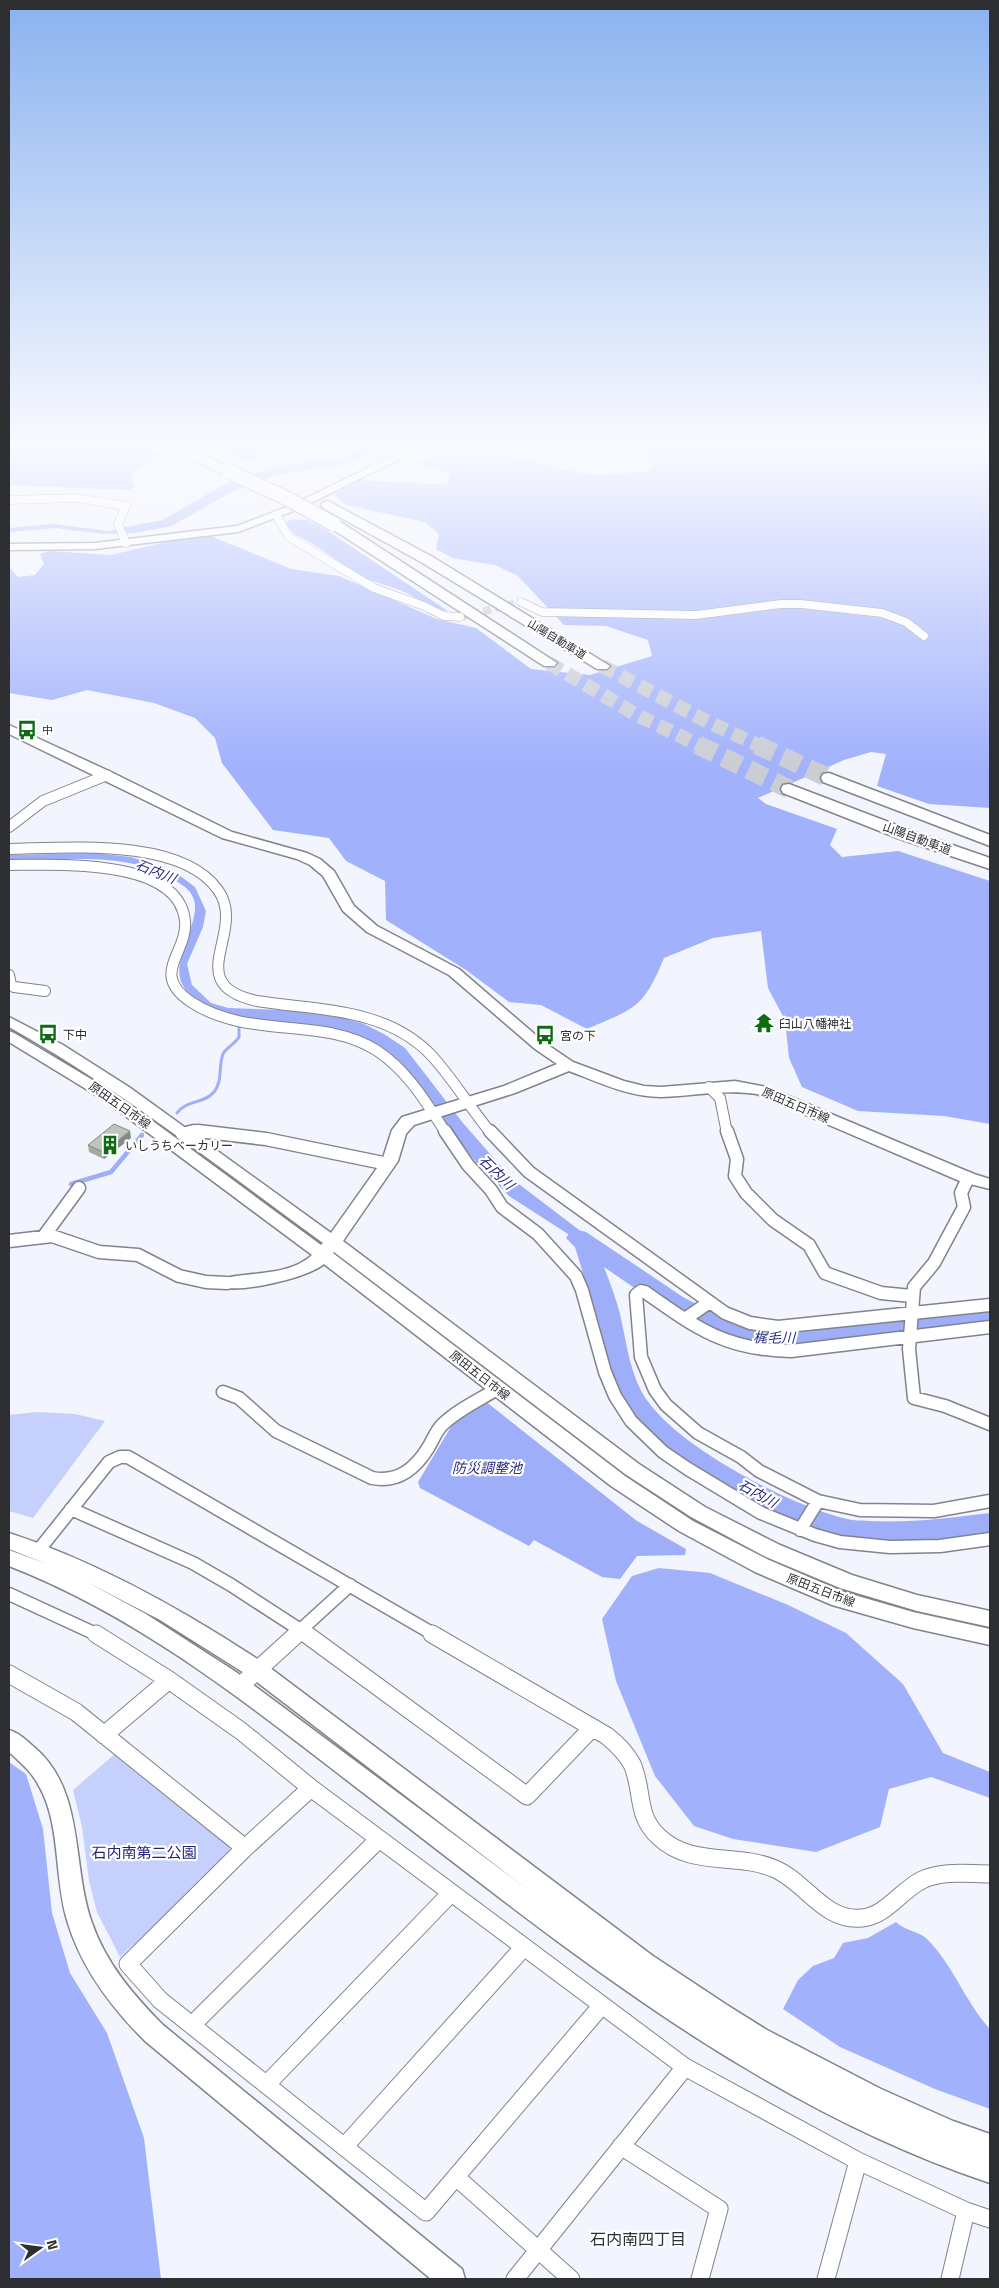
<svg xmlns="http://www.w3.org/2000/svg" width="999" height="2288" font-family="'Titillium Web','Noto Sans JP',sans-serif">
<rect width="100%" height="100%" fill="#f2f4fe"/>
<path fill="#c6d0fc" d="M 37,1412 L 75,1414 L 105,1421 L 33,1518 L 9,1511 L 9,1415 Z
M 116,1753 L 230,1846 L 229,1856 L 120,1957 L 97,1912 L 89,1881 L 82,1827 L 73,1790 Z"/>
<path fill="#a1b1fc" d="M 9,448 L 145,448 L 162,455 L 138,467 L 131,477 L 134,487 L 129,490 L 9,485 Z
M 211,448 L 262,448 L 261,457 L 247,461 Z
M 632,448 L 990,448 L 990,808 L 929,804 L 877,786 L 886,754 L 871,752 L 844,760 L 758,798 L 766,804 L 837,829 L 830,845 L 842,857 L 898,851 L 990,881 L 990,1124 L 944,1116 L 858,1111 L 802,1087 L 789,1058 L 785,1020 L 768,988 L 761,931 L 713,938 L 664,958 C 643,1009 635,1008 587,1029 L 541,1005 L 509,1002 L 466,970 L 386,920 L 385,881 L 346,861 L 329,838 L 273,830 L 222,763 L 215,738 L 195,718 L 154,703 L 87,690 L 52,700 L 9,693 L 9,567 L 18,577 L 35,575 L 44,564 L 40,554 L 49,551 L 111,555 L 165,542 L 211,536 L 291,569 L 339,576 L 437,619 L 476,628 L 531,669 L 590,675 L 652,656 L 648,640 L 606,626 L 564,625 L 518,576 L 495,565 L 452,558 L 436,549 L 439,534 L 425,522 L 346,505 L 334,495 L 357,480 L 447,485 L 450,473 L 418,463 L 430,456 L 459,454 L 514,456 L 562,469 L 595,475 L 649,471 L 653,465 L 642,451 Z
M 293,519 L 307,520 L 322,527 L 448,611 L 440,610 L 400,590 L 363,578 L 313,544 L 294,534 L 285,522 Z
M 659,1568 L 710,1573 L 788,1605 L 846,1633 L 903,1684 L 943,1753 L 990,1772 L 990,1798 L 931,1777 L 889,1789 L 880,1827 L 816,1852 L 733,1839 L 694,1826 L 655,1776 L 616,1681 L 602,1619 L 632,1576 Z
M 9,1762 L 26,1774 L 43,1829 L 52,1913 L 70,1973 L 107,2033 L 144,2138 L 161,2279 L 9,2279 Z
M 896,1922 C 905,1931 919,1931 927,1939 C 954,1966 965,2002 990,2029 L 990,2109 L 935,2089 L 840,2047 L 783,2009 L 798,1980 L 813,1966 L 834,1958 L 843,1943 L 868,1938 Z"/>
<path fill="#9eaef9" d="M 157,523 L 162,526 L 132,533 L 103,534 L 56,528 L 9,532 L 9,528 L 54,524 L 109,531 Z
M 94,853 L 131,857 L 147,862 L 179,875 L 195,887 L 206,911 L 203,927 L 187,964 L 192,985 L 211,1003 L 228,1008 L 286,1010 L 339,1017 L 364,1024 L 384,1034 L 405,1048 L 463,1123 L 511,1178 L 604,1249 L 593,1287 L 583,1256 L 568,1234 L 509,1196 L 475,1161 L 425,1096 L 373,1044 L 244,1020 C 216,1013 173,999 180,963 C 182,952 187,941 190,930 C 193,922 197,908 194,900 C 191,890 184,886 176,881 C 127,850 64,860 9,862 L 9,855 Z
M 485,1401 L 637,1521 L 686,1549 L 685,1555 L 637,1556 L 620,1579 L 602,1577 L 534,1540 L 529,1546 L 420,1488 L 418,1482 L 455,1420 Z"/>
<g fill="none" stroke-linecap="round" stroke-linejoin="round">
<path stroke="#9eaef9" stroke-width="3" d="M 177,1113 C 186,1100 204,1104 214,1092 C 223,1081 218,1067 223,1054 C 226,1048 235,1044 239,1037 L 239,1022"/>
<path stroke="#9eaef9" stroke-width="4.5" d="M 71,1184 L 111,1172 L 142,1135"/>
<path fill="#9eaef9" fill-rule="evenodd" d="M 363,448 L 381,448 L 349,464 L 280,474 L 235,490 L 172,526 L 130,534 L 123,530 L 125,527 L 163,520 L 225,484 L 273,467 L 341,457 Z
M 578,1230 L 586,1232 L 683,1297 L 740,1327 L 788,1330 L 990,1309 L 990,1327 L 788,1348 L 736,1345 L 727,1342 L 665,1309 L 604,1267 C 610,1283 616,1298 620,1314 C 627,1344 630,1378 649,1403 C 684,1450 791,1506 847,1519 C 854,1521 862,1520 869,1521 C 910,1523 950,1518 990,1513 L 990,1535 L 892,1544 L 846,1541 L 770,1513 L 736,1496 L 683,1464 L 663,1449 L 630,1416 L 626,1409 L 605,1366 L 595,1312 L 575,1247 L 566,1238 L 570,1232 Z"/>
<path stroke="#cbcdd5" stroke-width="8" stroke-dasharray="8 4" stroke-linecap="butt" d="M 460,617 L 521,602"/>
<path stroke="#cbcdd5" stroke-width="14" stroke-dasharray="14 7" stroke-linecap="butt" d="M 549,663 L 635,714 L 701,746
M 602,666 L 710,723 L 760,746"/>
<path stroke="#cbcdd5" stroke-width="19" stroke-dasharray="19 9" stroke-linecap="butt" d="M 698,745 L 789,789
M 757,745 L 829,778"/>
<defs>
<path id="street-far3" d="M 9,500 L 76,498 L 126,506 L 118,524 L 126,543
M 276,515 L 289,537 L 374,588 L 424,606 L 444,616 L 460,617
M 521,602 L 542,612 L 696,615 L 781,604 L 801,604 L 882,613 L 906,622 L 924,636"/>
<path id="street-far2" d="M 9,827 L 43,801 L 107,775
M 9,849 C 66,848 181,837 218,890 C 248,932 179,984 257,1001 C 318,1011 386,1007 432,1056 C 454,1080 470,1108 491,1133
M 9,865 C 55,865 179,857 185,921 C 188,953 149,974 191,1002 C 249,1040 323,1016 376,1050 C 407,1070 426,1102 446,1133
M 9,975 L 11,985 L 14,987 L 45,991
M 709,1087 L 720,1098 L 727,1133
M 188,1133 L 209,1133"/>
<path id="street-far1" d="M 198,1131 L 266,1139 L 388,1164
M 445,1131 L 468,1165 L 491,1190 L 502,1207 L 538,1234 L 576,1276 L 582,1290 L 605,1372 L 615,1396 L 631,1421 L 663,1452 L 688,1469 L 761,1513 L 815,1535 L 840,1542 L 890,1547 L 940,1546 L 990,1539
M 490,1131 L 529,1172 L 725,1313 L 750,1323 L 778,1327 L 990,1305
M 727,1131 L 737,1159 L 735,1176 L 746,1193 L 773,1220 L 809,1245 L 825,1273 L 881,1293 L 912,1296
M 182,1134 L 194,1131
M 968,1178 L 961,1193 L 964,1207 L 934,1263 L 914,1287 L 909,1349 L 914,1398 L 945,1406 L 990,1424
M 44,1236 L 79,1188
M 9,1241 L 52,1236 L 99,1252 L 138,1255 L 179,1276 L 206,1282 L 227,1283
M 685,1319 L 708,1303
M 990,1327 L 791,1351 C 726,1350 696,1328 645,1292 L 641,1291 L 636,1295 L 641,1357 L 655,1390 L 666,1405 L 698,1433 L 741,1457 L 759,1471 L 818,1501 L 860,1510 L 934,1511 L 990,1501
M 223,1392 L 239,1398 L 276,1431 L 372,1478 C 398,1483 415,1469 428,1448 C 433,1440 436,1431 442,1425 C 457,1410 479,1400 497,1389
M 71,1509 L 193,1563 L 231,1585 L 308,1635
M 800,1530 L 818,1501
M 38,1551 L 109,1462 L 120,1457 L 128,1457 L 435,1635
M 9,1594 L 98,1635
M 295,1635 L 350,1585"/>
<path id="street" d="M 96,1634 L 169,1680 L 241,1731 L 311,1788 L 685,2067 L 858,2161 L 966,2211 L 990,2219
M 306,1634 L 527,1796 L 592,1728
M 432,1634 L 607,1736 C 617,1744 626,1753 632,1764 C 644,1791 635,1815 659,1837 C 692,1868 737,1852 775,1869 C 806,1882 824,1922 862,1918 C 886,1916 901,1890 922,1880 C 943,1870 968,1874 990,1874
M 9,1674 L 76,1712 L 245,1848
M 240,1686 L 297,1634
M 104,1735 L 169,1680
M 311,1788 L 245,1848 L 128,1964 L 160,2000 L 426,2212 L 602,2005
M 192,2025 L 379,1839
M 266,2085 L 451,1893
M 621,2146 L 719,2209 L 700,2279
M 344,2147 L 524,1947
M 456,2177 L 571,2279
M 515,2279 L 685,2067
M 826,2279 L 858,2161
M 950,2279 L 966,2211"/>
<path id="secondary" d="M 414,448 L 434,448 L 402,458 L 299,509 L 238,532 L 95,549 L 9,550 L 9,544 L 95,543 L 237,526 L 292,505 L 386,459 Z
M 9,725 L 111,772 L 232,832 L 307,853 L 320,859 L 334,871 L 354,906 L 377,926 L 459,969 L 545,1043 L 573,1062 L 624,1081 L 644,1086 L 661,1087 L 735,1081 L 767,1087 L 974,1174 L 990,1179 L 990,1189 L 962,1182 L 757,1094 C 723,1089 695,1096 661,1097 C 629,1097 598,1082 569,1071 L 515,1093 L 414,1125 L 406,1134 L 398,1161 L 343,1241 L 639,1464 L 705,1507 L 780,1545 L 852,1575 L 917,1595 L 990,1611 L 990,1627 L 917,1611 L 840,1588 L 766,1557 L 691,1517 L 625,1474 L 334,1252 L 333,1253 L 625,1476 L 693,1521 L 769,1560 L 844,1592 L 913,1612 L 990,1629 L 990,1645 L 913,1628 L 832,1605 L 755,1572 L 679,1531 L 611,1486 L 324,1264 C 307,1278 242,1293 221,1287 L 218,1283 L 221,1279 C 250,1271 288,1277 312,1255 L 104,1100 L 9,1042 L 9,1031 L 14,1033 L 116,1094 L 321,1245 L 323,1243 C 220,1168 120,1089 9,1027 L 9,1017 L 63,1045 L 129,1087 L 331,1233 L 382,1161 L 392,1130 L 402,1117 L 504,1086 L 557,1064 L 535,1049 L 449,975 L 367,932 L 343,911 L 323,876 L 310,865 L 297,859 L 222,838 L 9,734 Z
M 9,1533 C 100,1563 185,1611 265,1664 L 653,1956 L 727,2005 L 767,2030 L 881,2089 L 953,2121 L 990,2134 L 990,2183 C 749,2103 552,1937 353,1785 C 245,1702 138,1616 9,1566 L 9,1550 L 47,1564 L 9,1549 ZM 85,1581 L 160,1620 L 249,1676 L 531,1892 L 236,1672 L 146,1614 Z
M 9,1730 C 19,1733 26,1740 34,1747 C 86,1791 71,1865 92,1923 C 106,1963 133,1995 163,2025 L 462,2269 L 465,2279 L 431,2279 L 145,2041 C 111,2007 81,1968 67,1920 C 54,1878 61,1824 39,1786 C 32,1772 20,1762 9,1752 Z"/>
<path id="highway" d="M 166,448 L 184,448 L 233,468 L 234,471 L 228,475 L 223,474 Z
M 328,501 L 431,556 L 610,666 L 607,669 L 597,669 L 421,562 L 323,508 L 321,505 L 323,502 Z
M 334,520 L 339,521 L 557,663 L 554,666 L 544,666 L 329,527 L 327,524 Z
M 829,773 L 990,835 L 990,846 L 823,782 L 821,778 L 823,774 Z
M 789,784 L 912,831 L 990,858 L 990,869 L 900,839 L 783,793 L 781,789 L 783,785 Z"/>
</defs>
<use href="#street-far3" stroke="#82848c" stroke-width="9"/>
<use href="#street-far2" stroke="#82848c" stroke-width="12"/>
<use href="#street-far1" stroke="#82848c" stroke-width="15"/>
<use href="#street" stroke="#82848c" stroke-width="19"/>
<use href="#secondary" stroke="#82848c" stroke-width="3"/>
<use href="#highway" stroke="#82848c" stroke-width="3"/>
<use href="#street-far3" stroke="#fff" stroke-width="8"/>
<use href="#street-far2" stroke="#fff" stroke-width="10"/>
<use href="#street-far1" stroke="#fff" stroke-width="12"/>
<use href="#street" stroke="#fff" stroke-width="17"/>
<use href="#secondary" fill="#fff" fill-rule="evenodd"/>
<use href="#highway" fill="#fff" fill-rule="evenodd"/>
<defs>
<path id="highway-bridge" d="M 228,471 L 284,497 L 334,524"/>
</defs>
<use href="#highway-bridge" stroke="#82848c" stroke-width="16" stroke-linecap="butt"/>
<use href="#highway-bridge" stroke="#fff" stroke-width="14"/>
</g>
<path fill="#a3a9a3" d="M 131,1138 L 104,1159 L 89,1152 L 88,1145 Z"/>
<path fill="#858a84" d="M 130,1131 L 131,1138 L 104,1159 L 103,1152 Z"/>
<path fill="#bec5bd" stroke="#858a84" d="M 114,1124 L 130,1131 L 103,1152 L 88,1145 Z"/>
<linearGradient id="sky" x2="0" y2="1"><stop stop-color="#8ab2ef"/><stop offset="0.58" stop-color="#f9faff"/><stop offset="1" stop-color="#f9faff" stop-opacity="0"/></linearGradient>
<rect width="999" height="769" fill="url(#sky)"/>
<defs>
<symbol id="bus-bare" viewBox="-9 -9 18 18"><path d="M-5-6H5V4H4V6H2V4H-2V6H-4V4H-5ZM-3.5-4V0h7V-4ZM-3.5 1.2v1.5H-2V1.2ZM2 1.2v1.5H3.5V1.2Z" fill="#0f6a14" stroke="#fff" stroke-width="2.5" paint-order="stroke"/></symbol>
<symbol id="temple-bare" viewBox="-9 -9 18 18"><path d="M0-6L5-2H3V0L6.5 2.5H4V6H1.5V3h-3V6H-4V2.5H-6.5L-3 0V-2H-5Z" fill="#0f6a14" stroke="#fff" stroke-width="2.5" paint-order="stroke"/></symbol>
<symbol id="building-bare" viewBox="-9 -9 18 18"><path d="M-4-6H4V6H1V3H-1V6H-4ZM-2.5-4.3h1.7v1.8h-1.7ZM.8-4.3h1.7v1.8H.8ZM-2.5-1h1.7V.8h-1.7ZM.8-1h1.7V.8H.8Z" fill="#0f6a14" stroke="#fff" stroke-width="2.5" paint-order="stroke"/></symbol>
</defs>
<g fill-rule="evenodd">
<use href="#bus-bare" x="13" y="716" width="28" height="28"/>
<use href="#temple-bare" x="750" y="1009" width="28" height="28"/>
<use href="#bus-bare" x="34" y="1020" width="28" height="28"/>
<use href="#bus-bare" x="531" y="1021" width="28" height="28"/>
<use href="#building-bare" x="96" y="1131" width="28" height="28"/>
</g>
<g text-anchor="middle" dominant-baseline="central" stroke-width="4.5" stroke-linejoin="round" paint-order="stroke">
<g font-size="11" fill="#2e2f33" stroke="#fff">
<text transform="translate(557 639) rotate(31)">山陽自動車道</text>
</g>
<g font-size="11" fill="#2e2f33" stroke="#fff" text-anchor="start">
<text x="42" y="730">中</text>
</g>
<g font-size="12" fill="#2e2f33" stroke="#fff">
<text transform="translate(917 838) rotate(20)">山陽自動車道</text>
<text transform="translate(120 1105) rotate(35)">原田五日市線</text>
<text transform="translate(796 1105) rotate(23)">原田五日市線</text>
<text transform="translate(480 1375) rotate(38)">原田五日市線</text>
<text transform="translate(821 1590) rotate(21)">原田五日市線</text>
</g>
<g font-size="12" fill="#2e2f33" stroke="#fff" text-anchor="start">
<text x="779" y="1023">臼山八幡神社</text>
<text x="63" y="1034">下中</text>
<text x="560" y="1035">宮の下</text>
<text x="125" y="1145">いしうちベーカリー</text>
</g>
<g font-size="14" font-style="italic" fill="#272b7f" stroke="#fff">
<text transform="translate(156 871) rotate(22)">石内川</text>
<text transform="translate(497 1172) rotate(44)">石内川</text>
<text transform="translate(774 1337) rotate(1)">梶毛川</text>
<text x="487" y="1467">防災調整池</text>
<text transform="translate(758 1493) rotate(29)">石内川</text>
</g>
<g font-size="15" fill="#222478" stroke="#fff">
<text x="144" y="1852">石内南第二公園</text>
</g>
<g font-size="16" fill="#2f3138" stroke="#fff">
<text x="638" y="2239">石内南四丁目</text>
</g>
</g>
<rect width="999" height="2288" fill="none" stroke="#2e2f33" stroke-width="20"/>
<g transform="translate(40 2248) rotate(76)" stroke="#ffffff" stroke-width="4" paint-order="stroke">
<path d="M0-4L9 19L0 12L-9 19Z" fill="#2e2f33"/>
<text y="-8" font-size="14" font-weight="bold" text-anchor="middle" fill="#2e2f33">N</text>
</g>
</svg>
